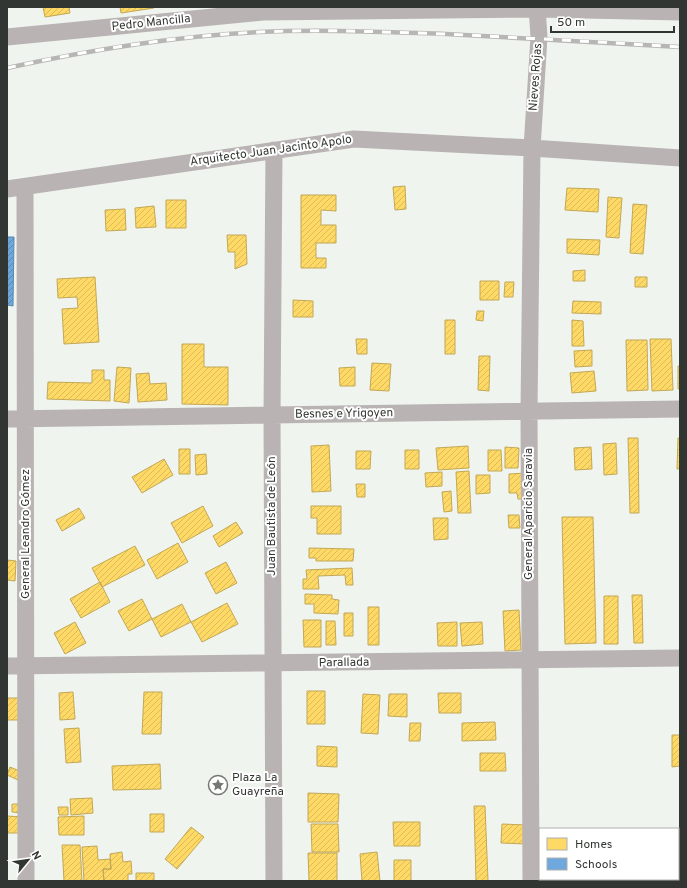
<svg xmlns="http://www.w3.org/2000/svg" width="687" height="888" font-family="Overpass,sans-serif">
<defs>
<pattern id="homes-hatch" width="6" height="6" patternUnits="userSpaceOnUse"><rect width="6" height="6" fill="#ffd966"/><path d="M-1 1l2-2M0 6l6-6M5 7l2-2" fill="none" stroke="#dbbb59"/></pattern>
<pattern id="schools-hatch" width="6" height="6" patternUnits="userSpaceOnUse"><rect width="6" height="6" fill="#6fa8dc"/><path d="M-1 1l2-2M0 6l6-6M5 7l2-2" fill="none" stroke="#5c8ab3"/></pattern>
</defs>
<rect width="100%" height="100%" fill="#eff4ee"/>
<path fill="url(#homes-hatch)" stroke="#c2a856" d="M 43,7 L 69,7 L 70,13 L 45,17 Z
M 120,7 L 154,7 L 154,8 L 121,13 Z
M 405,186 L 406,209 L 395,210 L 393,187 Z
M 567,188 L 599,189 L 598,212 L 565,210 Z
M 301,195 L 336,195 L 336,211 L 321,210 L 321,225 L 336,225 L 336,243 L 316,243 L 316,258 L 326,258 L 326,268 L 301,268 Z
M 608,197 L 622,198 L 619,238 L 606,237 Z
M 166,200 L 186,200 L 186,228 L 166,228 Z
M 633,204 L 647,205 L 643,254 L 630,253 Z
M 154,206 L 156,227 L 136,228 L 135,208 Z
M 125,209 L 126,230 L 106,231 L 105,210 Z
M 227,235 L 246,235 L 247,264 L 235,269 L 235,252 L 228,252 Z
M 567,239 L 600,240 L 599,255 L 567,253 Z
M 585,270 L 585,281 L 573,281 L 573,271 Z
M 95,277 L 99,342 L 64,344 L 62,309 L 78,308 L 77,297 L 58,298 L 57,279 Z
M 635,277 L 647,277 L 647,287 L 635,287 Z
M 480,281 L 499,281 L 499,300 L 480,300 Z
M 505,282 L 514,282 L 513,297 L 504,297 Z
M 293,300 L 313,301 L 313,317 L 293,317 Z
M 573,301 L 601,302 L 601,314 L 572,313 Z
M 477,311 L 484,311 L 483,321 L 476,320 Z
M 445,320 L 455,320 L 455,354 L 445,354 Z
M 572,320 L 583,321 L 584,346 L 572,346 Z
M 356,339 L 367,339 L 367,354 L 357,354 Z
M 650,339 L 671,339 L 673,390 L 652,391 Z
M 626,340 L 647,340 L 648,390 L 627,391 Z
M 182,344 L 204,344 L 204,367 L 228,367 L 228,405 L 182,404 Z
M 592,350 L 592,366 L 575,367 L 574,351 Z
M 479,356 L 490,356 L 489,391 L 478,390 Z
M 372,363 L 391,364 L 389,391 L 370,390 Z
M 678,366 L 680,366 L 680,389 L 678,389 Z
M 117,367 L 131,368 L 129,403 L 114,401 Z
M 355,367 L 355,386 L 340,386 L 339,368 Z
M 92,370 L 104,370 L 104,380 L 110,380 L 110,401 L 47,399 L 48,382 L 92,383 Z
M 594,371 L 596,391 L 572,393 L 570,373 Z
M 149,373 L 150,384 L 166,383 L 167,400 L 138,402 L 136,374 Z
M 628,438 L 638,438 L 639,513 L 630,513 Z
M 678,438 L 680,438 L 680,469 L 677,469 Z
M 616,443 L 617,474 L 604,475 L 603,444 Z
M 329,445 L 331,491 L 312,492 L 311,446 Z
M 468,446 L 469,468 L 438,470 L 436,448 Z
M 505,447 L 519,448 L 518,468 L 505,468 Z
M 591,447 L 592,469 L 575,470 L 574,448 Z
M 179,449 L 190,449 L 190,474 L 179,474 Z
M 405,450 L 419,450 L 419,469 L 405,469 Z
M 488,450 L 501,450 L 502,471 L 488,471 Z
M 356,451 L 371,451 L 370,469 L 356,469 Z
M 206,454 L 207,474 L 196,475 L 195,455 Z
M 164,459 L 173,475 L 142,493 L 132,477 Z
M 469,471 L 471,513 L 458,513 L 456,472 Z
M 442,472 L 442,486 L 426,487 L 425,473 Z
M 527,473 L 528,499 L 518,499 L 517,493 L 509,493 L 509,474 Z
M 476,475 L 490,475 L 490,493 L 476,494 Z
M 356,484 L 365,484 L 365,497 L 357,497 Z
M 451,491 L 452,511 L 444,512 L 442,492 Z
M 203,506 L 213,526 L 182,543 L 171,523 Z
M 311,506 L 341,506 L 341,534 L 317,534 L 317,518 L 311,518 Z
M 79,508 L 85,518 L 62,531 L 56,520 Z
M 508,515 L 519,515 L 520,528 L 509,528 Z
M 562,517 L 593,517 L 596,643 L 565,644 Z
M 433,518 L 448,518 L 448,539 L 434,540 Z
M 236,522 L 243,533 L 219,547 L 213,536 Z
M 178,543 L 188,562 L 157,579 L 147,560 Z
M 135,546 L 145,565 L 102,587 L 92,568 Z
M 309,548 L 354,549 L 353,561 L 316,561 L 316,558 L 309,558 Z
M 7,560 L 16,561 L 15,581 L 7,580 Z
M 226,562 L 237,583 L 216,594 L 205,573 Z
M 352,568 L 353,585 L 346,585 L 345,575 L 318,576 L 319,589 L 303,589 L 303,579 L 307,579 L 306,570 Z
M 100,582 L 110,602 L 81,618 L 70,599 Z
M 305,594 L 332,595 L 332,599 L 339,600 L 338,614 L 314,613 L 314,604 L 305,604 Z
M 632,595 L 642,595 L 643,643 L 634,643 Z
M 604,596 L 618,596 L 618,644 L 604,644 Z
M 142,599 L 152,619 L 129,631 L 118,611 Z
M 227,603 L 238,624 L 202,642 L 191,622 Z
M 182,604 L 191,622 L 161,637 L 152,619 Z
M 368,607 L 379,607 L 379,645 L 368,645 Z
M 519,610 L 521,650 L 505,651 L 503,611 Z
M 344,613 L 353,613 L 353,636 L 344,636 Z
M 303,620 L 321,620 L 321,647 L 304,647 Z
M 326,621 L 335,621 L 336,645 L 326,645 Z
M 75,622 L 86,643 L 65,654 L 54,633 Z
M 457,622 L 457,646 L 438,646 L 437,623 Z
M 482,622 L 483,644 L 462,646 L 460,623 Z
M 307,691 L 325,691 L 325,724 L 307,724 Z
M 73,692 L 75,719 L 60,720 L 59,693 Z
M 144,692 L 162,692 L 161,734 L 142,734 Z
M 438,693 L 461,693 L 461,713 L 439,713 Z
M 363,694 L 380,695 L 378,734 L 361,733 Z
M 389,694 L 407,694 L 407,717 L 388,716 Z
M 7,698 L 20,698 L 20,720 L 7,720 Z
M 495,722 L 496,740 L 462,741 L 462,723 Z
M 410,723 L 421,723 L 420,741 L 409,741 Z
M 79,728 L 81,762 L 66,763 L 64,729 Z
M 672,735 L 680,735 L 680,766 L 672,767 Z
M 317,746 L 337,747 L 337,767 L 317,766 Z
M 480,753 L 505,753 L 506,771 L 480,771 Z
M 160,764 L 161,789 L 113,790 L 112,766 Z
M 10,767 L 22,772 L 18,780 L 7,775 Z
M 308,793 L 339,794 L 338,822 L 308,822 Z
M 92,798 L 93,813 L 71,815 L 70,799 Z
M 12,804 L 24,804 L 23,813 L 12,812 Z
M 474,806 L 485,806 L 488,881 L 476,881 Z
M 58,807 L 68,807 L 68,815 L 59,815 Z
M 150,814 L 164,814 L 164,832 L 150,832 Z
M 7,816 L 23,817 L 22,833 L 7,833 Z
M 84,816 L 84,835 L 59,835 L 58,817 Z
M 393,822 L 420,822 L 420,846 L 394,846 Z
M 311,824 L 338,824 L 339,852 L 312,852 Z
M 502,824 L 526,825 L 526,844 L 501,843 Z
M 191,827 L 204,837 L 177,869 L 165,859 Z
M 62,845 L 80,845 L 82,881 L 64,881 Z
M 97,846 L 98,860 L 110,859 L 111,869 L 103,869 L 104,881 L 84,881 L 82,847 Z
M 122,852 L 123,862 L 131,861 L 132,874 L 128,874 L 128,881 L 104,881 L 103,869 L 111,869 L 110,854 Z
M 377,852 L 380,881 L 362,881 L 360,854 Z
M 308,853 L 337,853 L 337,881 L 309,881 Z
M 394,860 L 411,860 L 411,881 L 394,881 Z
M 136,873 L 154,873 L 154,881 L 136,881 Z"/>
<path fill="url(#schools-hatch)" stroke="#5d86a9" d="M 7,237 L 14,237 L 13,306 L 7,305 Z"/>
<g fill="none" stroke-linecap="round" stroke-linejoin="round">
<path stroke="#b9b3b3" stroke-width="17" d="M 7,37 L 263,12 L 537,9 L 680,12
M 25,187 L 26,881
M 7,189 L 354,139 L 532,148 L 680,158
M 7,419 L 680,409
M 7,666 L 680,658
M 274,881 L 272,415 L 274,150
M 531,881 L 529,411 L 532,148 L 539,37 L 537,7"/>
<defs>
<path id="rail" d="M 7,68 C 89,50 175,36 259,32 C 322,29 383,32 446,34 C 524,38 602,42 680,47"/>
</defs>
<use href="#rail" stroke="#b7b6b3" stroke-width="4.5"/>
<use href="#rail" stroke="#fff" stroke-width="3" stroke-dasharray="9" stroke-linecap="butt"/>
</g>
<defs>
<symbol id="sight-ring" viewBox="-11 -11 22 22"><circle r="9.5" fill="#fff" stroke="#747874" stroke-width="1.5"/><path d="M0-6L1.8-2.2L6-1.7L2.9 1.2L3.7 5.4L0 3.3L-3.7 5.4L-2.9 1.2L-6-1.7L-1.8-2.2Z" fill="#747874"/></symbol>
</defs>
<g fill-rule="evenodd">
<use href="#sight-ring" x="207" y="774" width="22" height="22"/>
</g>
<g text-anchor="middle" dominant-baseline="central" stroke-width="4" stroke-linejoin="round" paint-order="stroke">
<g font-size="12" fill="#323632" stroke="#fff">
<text transform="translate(151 23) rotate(-6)">Pedro Mancilla</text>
<text transform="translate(536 77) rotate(-86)">Nieves Rojas</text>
<text transform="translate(271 151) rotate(-8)">Arquitecto Juan Jacinto Apolo</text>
<text transform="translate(344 414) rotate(-1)">Besnes e Yrigoyen</text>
<text transform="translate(529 514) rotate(-90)">General Aparicio Saravia</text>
<text transform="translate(272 516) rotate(-90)">Juan Bautista de León</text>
<text transform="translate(26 534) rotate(-90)">General Leandro Gómez</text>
<text transform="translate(344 663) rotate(-1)">Parallada</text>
</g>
<g font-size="12" fill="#323632" stroke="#fff" text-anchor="start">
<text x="232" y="778">Plaza La<tspan x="232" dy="14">Guayreña</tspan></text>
</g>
</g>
<rect width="687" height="888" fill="none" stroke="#323632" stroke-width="16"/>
<rect x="539" y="828" width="140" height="52" fill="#ffffff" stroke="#adafad"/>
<rect x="547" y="838" width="20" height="12" fill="#ffd966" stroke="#adafad"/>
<text x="575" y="848" font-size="12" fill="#323632">Homes</text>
<rect x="547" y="858" width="20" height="12" fill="#6fa8dc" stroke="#adafad"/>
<text x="575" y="868" font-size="12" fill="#323632">Schools</text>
<g transform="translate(28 860) rotate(61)" stroke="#ffffff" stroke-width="3" paint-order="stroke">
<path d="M0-3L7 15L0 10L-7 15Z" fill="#323632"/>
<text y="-6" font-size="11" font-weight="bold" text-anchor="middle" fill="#323632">N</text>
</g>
<path d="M551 26v6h123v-6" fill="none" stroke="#323632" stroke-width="2"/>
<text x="557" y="26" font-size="12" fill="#323632" stroke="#ffffff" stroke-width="3" paint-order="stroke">50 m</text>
</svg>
